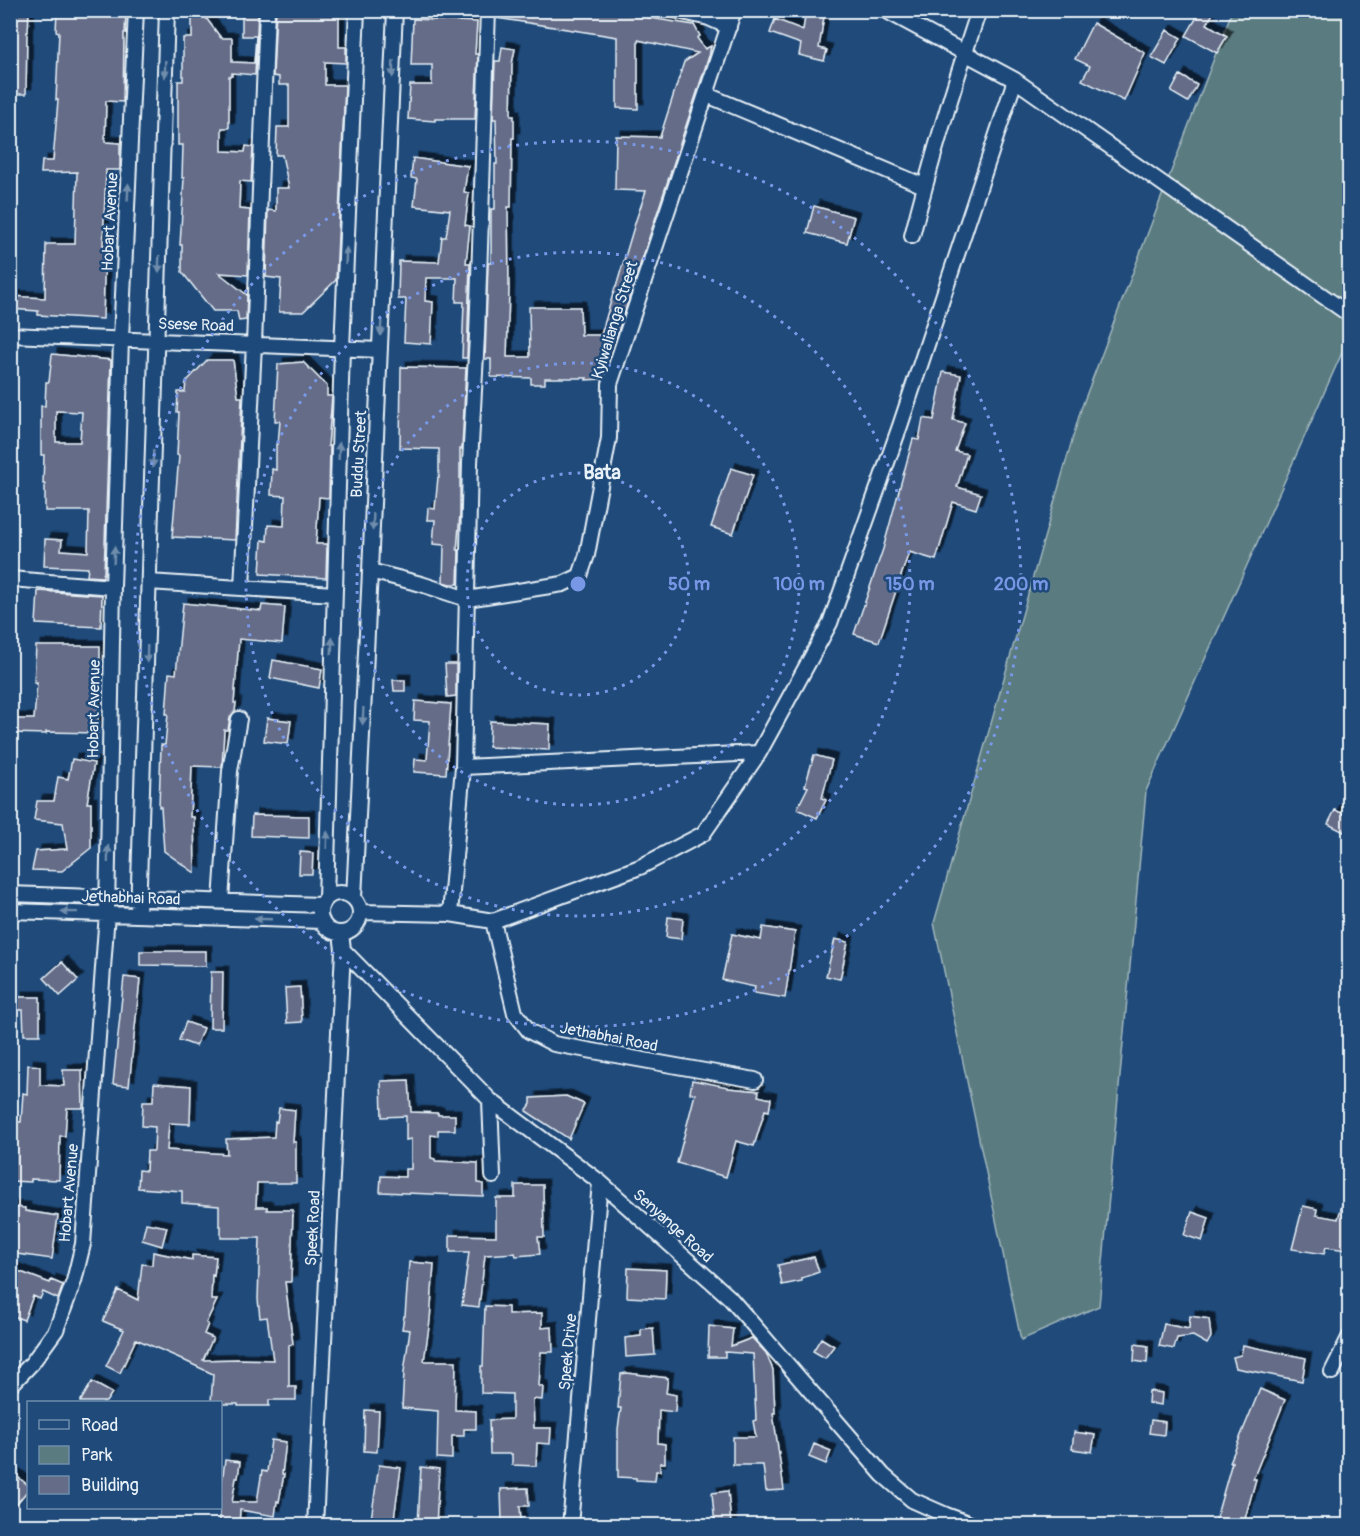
<svg xmlns="http://www.w3.org/2000/svg" width="1360" height="1536" font-family="Pangolin,sans-serif">
<defs>
<filter id="shadow"><feDropShadow dx="5.5" dy="-5.5" stdDeviation="0" flood-color="#0009"/></filter>
</defs>
<rect width="100%" height="100%" fill="#1f4a7a"/>
<filter id="ink" filterUnits="userSpaceOnUse"><feTurbulence type="fractalNoise" baseFrequency=".0167" numOctaves="2"/><feDisplacementMap in="SourceGraphic" scale="12" xChannelSelector="R" yChannelSelector="G"/><feConvolveMatrix kernelMatrix="1 2 1 2 8 2 1 2 1" color-interpolation-filters="sRGB"/></filter>
<g filter="url(#ink)">
<path fill="#5a7c80" stroke="#a1b6bc" stroke-width="1.5" d="M 1232,11 L 1349,11 L 1349,337 L 1146,791 L 1099,1306 L 1021,1340 L 934,923 L 1081,409 Z"/>
<path fill="#656c88" stroke="#e8f1f8" stroke-width="1.5" fill-rule="evenodd" filter="url(#shadow)" d="M 10,10 L 29,10 L 28,32 L 27,32 L 26,94 L 10,94 Z
M 57,10 L 126,10 L 125,33 L 124,33 L 123,102 L 106,101 L 105,142 L 120,143 L 120,170 L 106,170 L 103,245 L 105,245 L 103,319 L 38,315 L 38,311 L 10,309 L 10,296 L 45,298 L 46,244 L 75,244 L 77,172 L 41,173 L 42,161 L 53,161 L 58,100 L 56,100 L 59,32 L 56,31 Z
M 192,10 L 200,10 L 221,38 L 232,38 L 232,62 L 254,63 L 256,36 L 242,36 L 242,10 L 258,10 L 255,75 L 232,73 L 232,76 L 229,76 L 229,128 L 222,128 L 222,151 L 245,152 L 246,146 L 253,147 L 251,182 L 240,181 L 239,209 L 250,210 L 248,275 L 219,273 L 247,295 L 246,320 L 239,321 L 237,311 L 213,311 L 182,272 L 182,245 L 180,245 L 184,178 L 182,178 L 183,145 L 178,145 L 178,81 L 183,81 L 183,38 L 192,38 Z
M 276,10 L 335,10 L 339,15 L 339,47 L 346,47 L 346,63 L 325,62 L 325,85 L 345,85 L 336,280 L 303,312 L 279,312 L 281,279 L 266,277 L 268,210 L 276,211 L 276,188 L 289,188 L 282,155 L 276,155 L 277,127 L 289,127 L 289,85 L 279,85 L 279,77 L 273,76 Z
M 497,10 L 601,10 L 656,19 L 694,25 L 700,36 L 697,38 L 705,49 L 711,46 L 709,56 L 616,338 L 612,337 L 605,361 L 608,362 L 602,379 L 586,380 L 587,378 L 545,378 L 545,384 L 531,384 L 531,378 L 491,377 L 491,359 L 485,359 L 488,263 L 491,263 L 491,209 L 495,209 L 495,164 L 497,164 L 496,119 L 493,119 L 495,61 L 500,61 L 502,47 L 515,49 L 512,64 L 511,116 L 514,116 L 514,138 L 512,138 L 511,207 L 508,207 L 509,289 L 507,357 L 530,357 L 529,307 L 580,307 L 581,335 L 601,335 L 615,287 L 616,287 L 636,220 L 646,191 L 615,190 L 616,136 L 660,137 L 684,62 L 698,53 L 638,40 L 638,109 L 617,108 L 617,37 L 497,18 Z
M 806,10 L 825,10 L 819,48 L 827,50 L 824,61 L 799,55 L 801,44 L 770,33 L 775,19 L 803,30 Z
M 1201,10 L 1215,10 L 1207,24 L 1227,36 L 1217,53 L 1186,36 Z
M 413,19 L 477,22 L 475,54 L 478,54 L 475,119 L 435,119 L 435,121 L 408,119 L 410,85 L 432,85 L 432,65 L 411,65 Z
M 1093,23 L 1145,53 L 1124,101 L 1082,80 L 1090,66 L 1075,59 Z
M 1167,30 L 1181,38 L 1166,65 L 1151,57 Z
M 1180,75 L 1197,85 L 1188,102 L 1171,92 Z
M 413,158 L 468,166 L 464,192 L 469,193 L 465,225 L 470,226 L 466,263 L 470,263 L 467,358 L 462,358 L 464,302 L 456,302 L 457,278 L 426,278 L 425,301 L 433,302 L 431,344 L 404,342 L 406,299 L 398,299 L 399,261 L 439,262 L 442,237 L 446,237 L 450,210 L 414,206 L 417,179 L 411,178 Z
M 814,206 L 854,217 L 847,243 L 807,233 Z
M 52,354 L 111,360 L 104,574 L 103,574 L 103,577 L 87,576 L 88,568 L 44,566 L 45,539 L 62,540 L 61,550 L 88,552 L 89,511 L 45,511 L 45,484 L 43,484 L 44,455 L 41,455 L 41,406 L 45,406 L 46,382 L 49,382 ZM 56,411 L 82,412 L 80,442 L 56,442 Z
M 207,360 L 233,360 L 238,397 L 242,397 L 235,540 L 172,537 L 179,456 L 177,455 L 179,412 L 177,412 L 178,392 L 185,392 L 186,382 Z
M 303,362 L 327,386 L 327,396 L 332,396 L 328,446 L 330,446 L 329,498 L 319,497 L 316,544 L 327,544 L 326,578 L 260,574 L 262,540 L 267,541 L 268,525 L 284,526 L 285,496 L 271,495 L 272,469 L 276,470 L 276,444 L 278,444 L 280,421 L 275,421 L 278,364 Z
M 401,367 L 466,368 L 462,449 L 460,449 L 460,514 L 457,550 L 459,550 L 458,584 L 450,584 L 443,582 L 444,545 L 433,544 L 435,520 L 427,520 L 428,508 L 435,509 L 438,477 L 439,477 L 439,449 L 400,448 Z
M 943,372 L 961,375 L 953,420 L 965,423 L 955,451 L 967,454 L 957,487 L 981,494 L 976,509 L 953,502 L 936,560 L 909,552 L 879,642 L 854,634 L 883,549 L 913,439 L 919,440 L 923,418 L 934,420 Z
M 731,468 L 753,475 L 733,534 L 711,527 Z
M 38,591 L 102,595 L 101,627 L 36,624 Z
M 183,603 L 261,611 L 262,605 L 285,607 L 282,643 L 239,639 L 234,703 L 236,703 L 235,711 L 230,717 L 228,730 L 224,730 L 222,767 L 192,766 L 190,817 L 194,817 L 195,873 L 164,851 L 161,807 L 159,807 L 161,745 L 165,745 L 168,714 L 166,714 L 169,673 L 176,674 Z
M 36,646 L 100,646 L 100,663 L 97,663 L 97,692 L 98,692 L 98,733 L 46,732 L 46,734 L 10,733 L 10,719 L 34,719 L 37,683 L 34,683 Z
M 273,660 L 322,669 L 319,688 L 270,678 Z
M 445,664 L 456,664 L 456,696 L 447,697 Z
M 393,680 L 405,680 L 405,691 L 394,691 Z
M 415,701 L 451,704 L 446,774 L 414,772 L 415,759 L 427,760 L 430,721 L 414,720 Z
M 267,718 L 291,721 L 288,744 L 264,741 Z
M 490,721 L 550,724 L 549,750 L 489,747 Z
M 814,755 L 832,760 L 822,798 L 826,800 L 817,818 L 797,809 L 808,787 L 805,786 Z
M 72,759 L 94,763 L 87,803 L 91,803 L 91,848 L 62,871 L 32,870 L 36,851 L 67,849 L 63,823 L 34,820 L 37,801 L 54,801 L 58,777 L 68,779 Z
M 1335,810 L 1350,817 L 1350,821 L 1344,832 L 1328,824 Z
M 252,815 L 309,816 L 309,838 L 251,836 Z
M 300,852 L 313,853 L 312,874 L 299,874 Z
M 668,917 L 683,919 L 681,939 L 666,937 Z
M 763,927 L 795,932 L 785,998 L 754,993 L 755,987 L 722,980 L 732,934 L 761,940 Z
M 835,939 L 848,942 L 840,979 L 826,976 Z
M 140,951 L 206,951 L 206,966 L 140,965 Z
M 62,962 L 78,980 L 60,996 L 44,978 Z
M 211,972 L 223,972 L 222,1028 L 210,1028 Z
M 124,977 L 140,979 L 129,1086 L 113,1084 Z
M 300,987 L 302,1022 L 287,1023 L 285,988 Z
M 17,997 L 40,997 L 40,1035 L 24,1035 L 23,1010 L 18,1010 Z
M 186,1022 L 203,1028 L 196,1046 L 179,1040 Z
M 28,1065 L 40,1066 L 40,1085 L 64,1086 L 63,1070 L 82,1070 L 83,1108 L 67,1108 L 65,1136 L 60,1136 L 59,1180 L 31,1179 L 31,1182 L 10,1181 L 10,1161 L 13,1161 L 15,1122 L 21,1122 L 23,1093 L 27,1094 Z
M 409,1080 L 411,1112 L 438,1113 L 438,1115 L 455,1115 L 455,1130 L 438,1130 L 438,1136 L 431,1135 L 431,1158 L 435,1159 L 435,1161 L 478,1163 L 478,1183 L 483,1184 L 483,1196 L 380,1192 L 381,1176 L 405,1177 L 405,1169 L 411,1169 L 411,1139 L 406,1140 L 406,1116 L 382,1117 L 381,1081 Z
M 692,1080 L 728,1087 L 728,1088 L 759,1091 L 758,1096 L 771,1099 L 769,1111 L 765,1110 L 754,1146 L 736,1141 L 726,1177 L 677,1163 L 695,1094 L 690,1093 Z
M 154,1083 L 191,1086 L 190,1124 L 169,1123 L 167,1150 L 227,1154 L 226,1139 L 274,1137 L 275,1121 L 277,1122 L 279,1108 L 295,1110 L 293,1142 L 296,1142 L 296,1183 L 257,1183 L 256,1207 L 267,1207 L 267,1210 L 293,1210 L 291,1282 L 285,1282 L 293,1344 L 289,1345 L 289,1387 L 296,1387 L 296,1400 L 269,1400 L 269,1406 L 238,1406 L 238,1404 L 221,1404 L 221,1402 L 211,1402 L 213,1374 L 183,1360 L 184,1360 L 136,1339 L 120,1373 L 106,1366 L 124,1330 L 103,1321 L 118,1290 L 138,1300 L 142,1264 L 152,1265 L 153,1252 L 192,1260 L 192,1255 L 216,1257 L 214,1276 L 212,1275 L 211,1300 L 217,1300 L 206,1323 L 208,1324 L 204,1334 L 213,1338 L 203,1360 L 238,1359 L 273,1360 L 267,1317 L 260,1318 L 258,1299 L 260,1238 L 221,1238 L 221,1226 L 219,1226 L 219,1206 L 182,1203 L 182,1191 L 138,1188 L 139,1170 L 146,1171 L 147,1151 L 154,1151 L 155,1127 L 142,1126 L 143,1101 L 153,1101 Z
M 566,1096 L 584,1104 L 569,1139 L 526,1111 L 531,1104 L 531,1098 Z
M 515,1185 L 543,1185 L 544,1237 L 538,1237 L 540,1254 L 516,1256 L 515,1253 L 485,1255 L 479,1307 L 462,1305 L 469,1252 L 450,1252 L 450,1235 L 496,1236 L 496,1198 L 515,1198 Z
M 1346,1191 L 1350,1191 L 1350,1240 L 1348,1239 L 1346,1250 L 1326,1247 L 1324,1254 L 1292,1249 L 1303,1206 L 1317,1209 L 1316,1215 L 1338,1219 Z
M 10,1207 L 25,1208 L 25,1211 L 58,1216 L 52,1259 L 10,1253 Z
M 1192,1212 L 1209,1218 L 1202,1241 L 1184,1235 Z
M 146,1223 L 167,1227 L 162,1246 L 142,1240 Z
M 814,1257 L 819,1272 L 802,1278 L 802,1281 L 782,1285 L 778,1265 Z
M 409,1262 L 434,1264 L 430,1320 L 424,1361 L 456,1361 L 455,1410 L 476,1411 L 476,1429 L 464,1429 L 464,1436 L 452,1436 L 452,1459 L 437,1458 L 438,1411 L 402,1408 L 404,1372 L 410,1330 L 402,1329 L 404,1316 L 405,1316 Z
M 10,1268 L 50,1283 L 51,1280 L 63,1285 L 58,1299 L 43,1292 L 40,1299 L 33,1296 L 24,1320 L 10,1315 L 10,1294 L 14,1284 L 10,1283 Z
M 628,1268 L 666,1270 L 665,1299 L 627,1297 Z
M 485,1306 L 508,1307 L 508,1314 L 542,1313 L 542,1328 L 552,1327 L 553,1352 L 541,1352 L 539,1386 L 543,1387 L 542,1400 L 533,1399 L 534,1428 L 551,1428 L 550,1444 L 537,1443 L 536,1466 L 512,1465 L 512,1454 L 490,1454 L 489,1420 L 512,1419 L 512,1394 L 481,1393 L 481,1366 L 483,1366 Z
M 1190,1316 L 1209,1319 L 1211,1337 L 1207,1344 L 1193,1336 L 1177,1338 L 1174,1349 L 1159,1346 L 1164,1324 L 1189,1329 Z
M 709,1326 L 733,1329 L 731,1346 L 752,1338 L 766,1353 L 773,1370 L 775,1413 L 773,1413 L 784,1490 L 766,1491 L 763,1465 L 733,1465 L 733,1437 L 756,1437 L 753,1421 L 756,1420 L 753,1354 L 725,1352 L 725,1357 L 708,1357 Z
M 653,1328 L 655,1355 L 626,1357 L 625,1338 L 641,1336 L 641,1329 Z
M 821,1338 L 834,1346 L 825,1358 L 813,1351 Z
M 1135,1344 L 1148,1346 L 1147,1363 L 1134,1361 Z
M 1243,1345 L 1306,1358 L 1302,1381 L 1236,1368 L 1233,1357 L 1241,1355 Z
M 627,1373 L 668,1378 L 666,1393 L 676,1395 L 675,1412 L 659,1410 L 658,1443 L 665,1444 L 665,1463 L 660,1463 L 660,1471 L 656,1471 L 655,1481 L 636,1480 L 636,1478 L 618,1477 L 618,1429 L 621,1408 L 618,1408 L 621,1374 Z
M 92,1382 L 112,1393 L 106,1402 L 80,1402 Z
M 1260,1389 L 1285,1400 L 1253,1479 L 1256,1479 L 1243,1526 L 1214,1526 L 1232,1462 L 1230,1462 Z
M 1149,1391 L 1162,1393 L 1161,1405 L 1148,1403 Z
M 365,1410 L 379,1411 L 377,1452 L 364,1451 Z
M 1151,1420 L 1165,1422 L 1164,1435 L 1149,1433 Z
M 1074,1432 L 1095,1435 L 1092,1452 L 1072,1449 Z
M 271,1440 L 286,1442 L 282,1474 L 284,1474 L 279,1502 L 277,1501 L 275,1516 L 240,1510 L 239,1526 L 220,1526 L 220,1497 L 225,1460 L 240,1462 L 238,1478 L 236,1478 L 232,1502 L 257,1502 L 262,1471 L 267,1472 Z
M 814,1444 L 831,1451 L 826,1464 L 809,1457 Z
M 379,1465 L 401,1468 L 393,1526 L 370,1526 Z
M 421,1467 L 439,1469 L 436,1526 L 418,1525 Z
M 10,1471 L 28,1485 L 28,1490 L 10,1512 Z
M 528,1488 L 529,1506 L 520,1506 L 521,1521 L 502,1522 L 501,1489 Z
M 728,1491 L 731,1525 L 715,1526 L 712,1493 Z"/>
<g fill="none" stroke-linecap="round" stroke-linejoin="round">
<defs>
<path id="street" d="M 674,10 L 709,18 L 729,27
M 885,10 L 1015,80 L 1350,315
M 707,95 L 924,186
M 912,236 C 931,160 954,85 979,10
M 10,335 L 380,350
M 370,571 L 421,584 L 467,599 L 563,584 L 580,576 L 587,555 L 609,438 L 610,384 L 734,10
M 10,579 L 113,587
M 149,582 L 334,594
M 242,588 L 254,344 L 267,10
M 463,767 L 759,753
M320 913a20 20 0 1 1 40 0a20 20 0 1 1-40 0Z
M 10,894 L 321,905
M 354,898 L 370,571 L 395,10
M 326,899 L 342,348 L 357,10
M 221,901 L 230,771 L 239,719
M 10,911 L 322,921
M 360,912 L 450,914 L 493,921 L 640,867 L 703,834 L 759,753 L 830,623 L 900,426 L 1015,80
M 138,914 L 167,10
M 450,914 L 463,767 L 470,463 L 477,336 L 488,10
M 493,921 L 515,1013 L 529,1031 L 554,1044 L 755,1080
M 343,950 L 490,1100 L 600,1182 L 729,1297 L 883,1475 L 912,1500 L 946,1515 L 976,1526
M 490,1100 L 493,1176
M 1332,1372 L 1350,1336
M 10,1386 L 32,1363 L 56,1330 L 74,1281 L 83,1244 L 107,913 L 113,587 L 121,339 L 136,10
M 315,1526 L 343,950 L 341,933
M 570,1526 L 600,1182"/>
</defs>
<use href="#street" stroke="#e8f1f8" stroke-width="18"/>
<use href="#street" stroke="#1f4a7a" stroke-width="14"/>
</g>
<defs><path id="oneway-solid" d="M-6-.8H1V-3.2L6.5 0L1 3.2V.8H-6Z" transform="scale(1.5)"/></defs>
<g fill="#6f8dac">
<use href="#oneway-solid" transform="translate(165 69) rotate(92)"/>
<use href="#oneway-solid" transform="translate(393 69) rotate(93)"/>
<use href="#oneway-solid" transform="translate(128 192) rotate(-87)"/>
<use href="#oneway-solid" transform="translate(346 256) rotate(-87)"/>
<use href="#oneway-solid" transform="translate(159 264) rotate(92)"/>
<use href="#oneway-solid" transform="translate(381 327) rotate(93)"/>
<use href="#oneway-solid" transform="translate(339 451) rotate(-88)"/>
<use href="#oneway-solid" transform="translate(153 459) rotate(92)"/>
<use href="#oneway-solid" transform="translate(373 522) rotate(93)"/>
<use href="#oneway-solid" transform="translate(114 555) rotate(-88)"/>
<use href="#oneway-solid" transform="translate(332 646) rotate(-88)"/>
<use href="#oneway-solid" transform="translate(147 654) rotate(92)"/>
<use href="#oneway-solid" transform="translate(363 716) rotate(93)"/>
<use href="#oneway-solid" transform="translate(327 840) rotate(-88)"/>
<use href="#oneway-solid" transform="translate(108 854) rotate(-89)"/>
<use href="#oneway-solid" transform="translate(69 912) rotate(-179)"/>
<use href="#oneway-solid" transform="translate(263 919) rotate(-178)"/>
</g>
</g>
<g fill="none" stroke="#7897e6" stroke-width="3" stroke-dasharray="3 6">
<circle cx="578" cy="584" r="111"/>
<circle cx="578" cy="584" r="221"/>
<circle cx="578" cy="584" r="332"/>
<circle cx="578" cy="584" r="443"/>
</g>
<g text-anchor="middle" dominant-baseline="central" stroke-width="5" stroke-linejoin="round" paint-order="stroke">
<g font-size="16" fill="#e8f1f8" stroke="#1f4a7a">
<text transform="translate(110 222) rotate(-87)">Hobart Avenue</text>
<text transform="translate(615 320) rotate(-73)">Kyiwalianga Street</text>
<text transform="translate(196 325) rotate(2)">Ssese Road</text>
<text transform="translate(359 454) rotate(-87)">Buddu Street</text>
<text transform="translate(94 709) rotate(-89)">Hobart Avenue</text>
<text transform="translate(131 898) rotate(2)">Jethabhai Road</text>
<text transform="translate(609 1037) rotate(11)">Jethabhai Road</text>
<text transform="translate(69 1193) rotate(-85)">Hobart Avenue</text>
<text transform="translate(673 1226) rotate(42)">Senyange Road</text>
<text transform="translate(313 1228) rotate(-87)">Speek Road</text>
<text transform="translate(568 1352) rotate(-85)">Speek Drive</text>
</g>
<g font-size="20" font-weight="bold" fill="#e8f1f8" stroke="#1f4a7a">
<text x="602" y="472">Bata</text>
</g>
</g>
<circle cx="578" cy="584" r="9" fill="#7897e6" stroke="#1f4a7a" stroke-width="3"/>
<g font-size="18" text-anchor="middle" font-weight="bold" fill="#7897e6" stroke="#1f4a7a" stroke-width="5" stroke-linejoin="round" paint-order="stroke">
<text x="689" y="590">50 m</text>
<text x="799" y="590">100 m</text>
<text x="910" y="590">150 m</text>
<text x="1021" y="590">200 m</text>
</g>
<rect width="1360" height="1536" fill="none" stroke="#1f4a7a" stroke-width="36"/>
<rect x="18" y="18" width="1324" height="1500" fill="none" stroke="#e8f1f8" stroke-width="2" filter="url(#ink)"/>
<rect x="27" y="1401" width="195" height="108" fill="#1f4a7a" stroke="#6f8dac" stroke-width="1.5"/>
<rect x="39" y="1420" width="30" height="9" fill="#1f4a7a" stroke="#6f8dac" stroke-width="1.5"/>
<text x="81" y="1431" font-size="18" fill="#e8f1f8">Road</text>
<rect x="39" y="1446" width="30" height="18" fill="#5a7c80" stroke="#6f8dac" stroke-width="1.5"/>
<text x="81" y="1461" font-size="18" fill="#e8f1f8">Park</text>
<rect x="39" y="1476" width="30" height="18" fill="#656c88" stroke="#6f8dac" stroke-width="1.5"/>
<text x="81" y="1491" font-size="18" fill="#e8f1f8">Building</text>
</svg>
